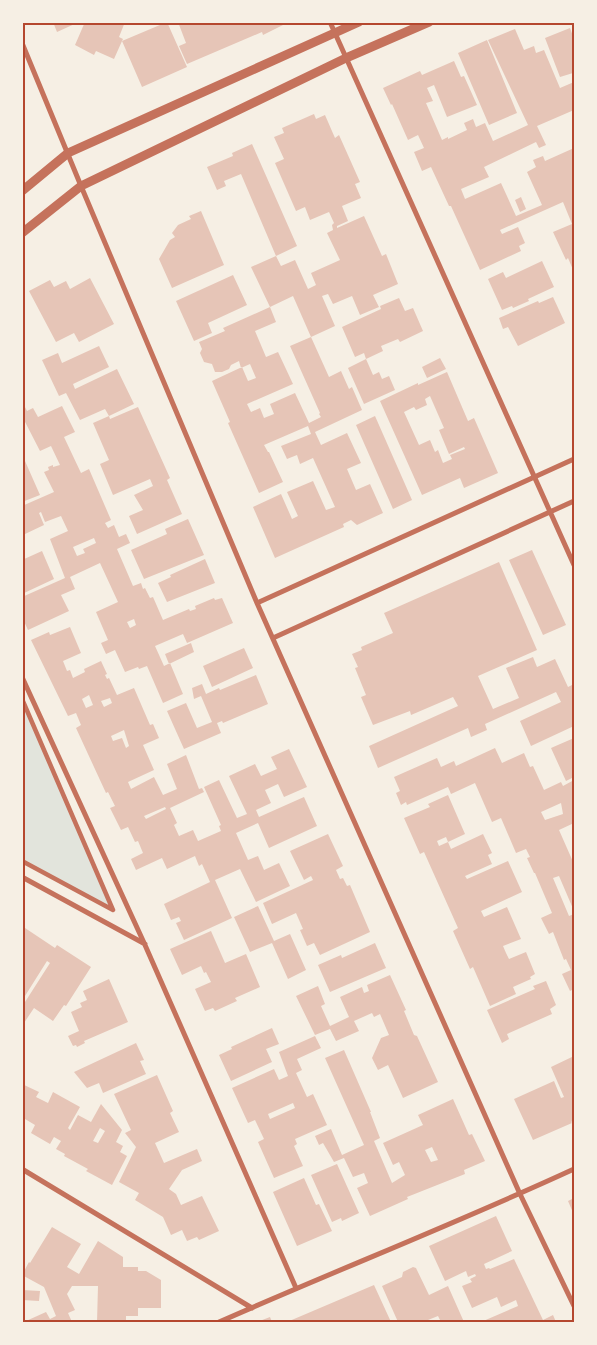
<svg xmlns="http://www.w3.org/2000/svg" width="597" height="1345" font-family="'Public Sans',sans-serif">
<rect width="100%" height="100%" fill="#f6efe4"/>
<path fill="#e2e4dc" d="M 23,698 L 113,910 L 23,861 Z"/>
<path fill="#e6c5b7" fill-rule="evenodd" d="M 53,22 L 79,22 L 57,32 Z
M 85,22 L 93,25 L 95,22 L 125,22 L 119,37 L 123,39 L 122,41 L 167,22 L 187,67 L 142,87 L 122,41 L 114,59 L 96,51 L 94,55 L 75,45 Z
M 178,22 L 204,22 L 205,25 L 211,22 L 289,22 L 263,35 L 262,32 L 187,64 L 179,46 L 186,43 Z
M 570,28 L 574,39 L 574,77 L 573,73 L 560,77 L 545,38 Z
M 515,29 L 524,50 L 534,46 L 536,53 L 544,50 L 560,88 L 574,82 L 574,110 L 537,126 L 546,145 L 539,148 L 536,142 L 484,167 L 489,177 L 461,189 L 465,199 L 501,183 L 516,216 L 542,205 L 527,172 L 536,167 L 533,160 L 543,156 L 545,161 L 574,148 L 574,272 L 568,258 L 566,260 L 553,232 L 572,224 L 563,202 L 500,230 L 502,234 L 518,227 L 525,243 L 519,246 L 521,251 L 480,270 L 451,206 L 449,206 L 431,167 L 422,171 L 414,152 L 424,148 L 418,135 L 408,140 L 392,104 L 391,105 L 383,88 L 420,71 L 422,75 L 454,61 L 461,77 L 464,76 L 477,105 L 447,117 L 434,85 L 427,88 L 433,101 L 426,103 L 442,140 L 448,137 L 448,139 L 467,130 L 464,123 L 473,119 L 476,127 L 485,123 L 493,141 L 528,125 L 488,40 Z
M 487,40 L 517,113 L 489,125 L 458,53 Z
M 314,114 L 316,119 L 325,115 L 335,138 L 339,135 L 360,182 L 355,184 L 361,198 L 342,206 L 348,221 L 337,226 L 337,228 L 364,216 L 382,256 L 386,254 L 398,284 L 373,295 L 379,307 L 360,315 L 352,296 L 333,304 L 328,294 L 322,296 L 335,326 L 311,337 L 293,296 L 270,307 L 251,267 L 276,256 L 281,266 L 295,260 L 308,289 L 316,285 L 311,273 L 340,260 L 327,233 L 333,230 L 332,225 L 334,223 L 329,212 L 310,220 L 305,207 L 296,211 L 275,163 L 284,159 L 274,137 L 284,133 L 282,128 Z
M 252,144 L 297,246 L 276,256 L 241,174 L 224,181 L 226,186 L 217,190 L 207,167 L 233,156 L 232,153 Z
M 521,197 L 526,209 L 520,212 L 515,200 Z
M 201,211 L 224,265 L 172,288 L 159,259 L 170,240 L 175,237 L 172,233 L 178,225 L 191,219 L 189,216 Z
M 542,261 L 554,287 L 528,299 L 529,301 L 513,308 L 512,306 L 502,310 L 488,279 L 503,272 L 506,278 Z
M 233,275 L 247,305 L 208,323 L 212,333 L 194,341 L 176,301 Z
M 90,278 L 114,324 L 79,342 L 74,333 L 56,342 L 29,291 L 50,280 L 54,287 L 66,281 L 70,289 Z
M 553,297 L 565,323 L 518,346 L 508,327 L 503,329 L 499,318 L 538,301 L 539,303 Z
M 399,298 L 405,311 L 413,308 L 423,331 L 400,342 L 398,339 L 381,346 L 383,351 L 366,359 L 364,353 L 355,357 L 342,327 L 381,309 L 380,306 Z
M 270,307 L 276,322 L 255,331 L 266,357 L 278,352 L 293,384 L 247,404 L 251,412 L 260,408 L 264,418 L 274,414 L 270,404 L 295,393 L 309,423 L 321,417 L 319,414 L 320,413 L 290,346 L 311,337 L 329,377 L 341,371 L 349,389 L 352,387 L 362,410 L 315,432 L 321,445 L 347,433 L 361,463 L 347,469 L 356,490 L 370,484 L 383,513 L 357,525 L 351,520 L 343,524 L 344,527 L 275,558 L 253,507 L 281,494 L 292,519 L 298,516 L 287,492 L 313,481 L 326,510 L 335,507 L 313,458 L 300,464 L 297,455 L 287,459 L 281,446 L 311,434 L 308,426 L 264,445 L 268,452 L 269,452 L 283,482 L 259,493 L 228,423 L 230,422 L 212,381 L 242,367 L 248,381 L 256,378 L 250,364 L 241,368 L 239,361 L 231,365 L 229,369 L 222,372 L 215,372 L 212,364 L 204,362 L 200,353 L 202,349 L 199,342 L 225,331 L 223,328 Z
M 99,346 L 109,367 L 73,384 L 75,389 L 117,369 L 134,404 L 109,416 L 105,409 L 80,420 L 66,393 L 59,396 L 42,360 L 58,353 L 62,363 Z
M 440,358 L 446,369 L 427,378 L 422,367 Z
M 366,359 L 373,375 L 379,372 L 382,379 L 389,376 L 395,390 L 364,404 L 348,368 Z
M 447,372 L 468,421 L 474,418 L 498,473 L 464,488 L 460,478 L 422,495 L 380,401 L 418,383 L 418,385 ZM 430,396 L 444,428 L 439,430 L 449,454 L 464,447 L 465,449 L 450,455 L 452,459 L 443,463 L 438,450 L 435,452 L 430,440 L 419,445 L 404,412 L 414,407 L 416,410 L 427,405 L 425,399 Z
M 22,401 L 27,411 L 33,408 L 38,417 L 62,406 L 75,432 L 64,437 L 81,473 L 89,469 L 111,520 L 105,523 L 108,528 L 114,525 L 119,537 L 126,534 L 130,543 L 117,549 L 133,586 L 141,583 L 143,589 L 145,588 L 150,598 L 153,597 L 163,620 L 189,609 L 190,611 L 196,609 L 195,606 L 214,598 L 215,600 L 222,598 L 233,623 L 187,643 L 183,634 L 155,646 L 164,666 L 170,663 L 183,694 L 163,703 L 147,666 L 139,669 L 138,667 L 125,672 L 115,650 L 106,654 L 101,643 L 108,640 L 96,612 L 118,602 L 100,563 L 70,577 L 75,589 L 61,595 L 69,611 L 28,630 L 22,617 L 22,597 L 65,578 L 50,539 L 68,531 L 61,516 L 45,522 L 41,512 L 39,513 L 44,525 L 25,534 L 22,529 L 22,506 L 54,492 L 44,472 L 49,470 L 48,467 L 53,465 L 53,467 L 60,465 L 51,446 L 40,451 L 22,416 ZM 94,538 L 96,543 L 83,549 L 85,553 L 77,556 L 73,547 ZM 134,619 L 136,625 L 130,628 L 127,622 Z
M 138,407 L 170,478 L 167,480 L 182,514 L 137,534 L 129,516 L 143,510 L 134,495 L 153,486 L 150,479 L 113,495 L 100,464 L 109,460 L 93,423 L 109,416 L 110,419 Z
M 375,416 L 412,500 L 393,509 L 356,425 Z
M 25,461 L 40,495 L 22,502 L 22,463 Z
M 188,519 L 204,555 L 144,579 L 131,550 L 167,534 L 165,529 Z
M 532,550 L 566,625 L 543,635 L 509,560 Z
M 42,551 L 54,579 L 22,594 L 22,560 Z
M 205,559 L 215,583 L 167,602 L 158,583 L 171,577 L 170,575 Z
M 499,562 L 537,650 L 478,676 L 493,709 L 519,698 L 506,668 L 533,657 L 537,667 L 555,659 L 568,687 L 574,684 L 574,726 L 531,746 L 520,721 L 561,702 L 556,692 L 485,724 L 487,730 L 471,737 L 468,728 L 378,768 L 369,746 L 458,706 L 453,697 L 411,715 L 410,711 L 373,725 L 361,697 L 366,695 L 355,668 L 358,667 L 352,654 L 362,650 L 361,647 L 393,633 L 384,613 Z
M 70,627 L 81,653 L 63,661 L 67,671 L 70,670 L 73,678 L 85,672 L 84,669 L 101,661 L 107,674 L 105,675 L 107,679 L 109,678 L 117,695 L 134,688 L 150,725 L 153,724 L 159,738 L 143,745 L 154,770 L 128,782 L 131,789 L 154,777 L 163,795 L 177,789 L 167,764 L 186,755 L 199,789 L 202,788 L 204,792 L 170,808 L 177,823 L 174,825 L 179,836 L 193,830 L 198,841 L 221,831 L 219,826 L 221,825 L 204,787 L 219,780 L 237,818 L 247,814 L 229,776 L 255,764 L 261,776 L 277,769 L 271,757 L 289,749 L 307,787 L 284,797 L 278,784 L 265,790 L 271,803 L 256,810 L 259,817 L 304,797 L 317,826 L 269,848 L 258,823 L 236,833 L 248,860 L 258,856 L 264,870 L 279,863 L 290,886 L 256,902 L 240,869 L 215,880 L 232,918 L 184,940 L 176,923 L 181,921 L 179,917 L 171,920 L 164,904 L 210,882 L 202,864 L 199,866 L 195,856 L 167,869 L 162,858 L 136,870 L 131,859 L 143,853 L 138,841 L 135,842 L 128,827 L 121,830 L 110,808 L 115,806 L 108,792 L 106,793 L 76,728 L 81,725 L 76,713 L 68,716 L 31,640 L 49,632 L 50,635 ZM 89,695 L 93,705 L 86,708 L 82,699 ZM 110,698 L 112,703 L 104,707 L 101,701 ZM 124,730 L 129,746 L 126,748 L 122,738 L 113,741 L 111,736 ZM 165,807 L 166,809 L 146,819 L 144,816 Z
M 191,643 L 194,652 L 169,664 L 165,654 Z
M 244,648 L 253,668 L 212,687 L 203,666 Z
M 256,675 L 268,704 L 223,723 L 222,721 L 217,723 L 221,733 L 184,749 L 167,711 L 186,703 L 197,728 L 212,722 L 201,696 L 194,699 L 192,688 L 202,684 L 206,694 L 219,688 L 220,690 Z
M 574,738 L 574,777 L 566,781 L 551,748 Z
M 495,748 L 502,763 L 524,753 L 530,767 L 533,766 L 544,790 L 561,782 L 563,786 L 574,780 L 574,823 L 559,830 L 574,864 L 574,911 L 559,876 L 553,878 L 569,916 L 574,914 L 574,989 L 570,991 L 562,974 L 571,970 L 566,959 L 564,960 L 553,932 L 549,934 L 541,918 L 552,913 L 535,873 L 534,873 L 527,858 L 530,857 L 526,849 L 516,853 L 501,818 L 492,822 L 475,783 L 451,794 L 448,787 L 407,805 L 406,802 L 401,805 L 396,793 L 400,791 L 394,777 L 437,758 L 441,767 L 454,761 L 456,766 ZM 561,803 L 563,814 L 545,820 L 541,812 Z
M 448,795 L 465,834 L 448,842 L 446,837 L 437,841 L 439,846 L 448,842 L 451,849 L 483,834 L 492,853 L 488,855 L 492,864 L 465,876 L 467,879 L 508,861 L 522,892 L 481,911 L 484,917 L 507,907 L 521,939 L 503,946 L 506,953 L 509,959 L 526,952 L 535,974 L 530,977 L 531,979 L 513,987 L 516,994 L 490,1006 L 473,967 L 470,969 L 453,931 L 458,928 L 424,852 L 420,854 L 404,818 L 430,807 L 428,804 Z
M 328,834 L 343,866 L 336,870 L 340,879 L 343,878 L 347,886 L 350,885 L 370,932 L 320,955 L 314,943 L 307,946 L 300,930 L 303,929 L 296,913 L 272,924 L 263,903 L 313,880 L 311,876 L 304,880 L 290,851 Z
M 258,906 L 274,941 L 290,934 L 306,970 L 288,979 L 272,943 L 250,952 L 234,917 Z
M 22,926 L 55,948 L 57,945 L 91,967 L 66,1006 L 64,1005 L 53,1021 L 34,1008 L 22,1026 L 22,1001 L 25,1002 L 50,963 L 47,961 L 25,996 L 22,994 Z
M 211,931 L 225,963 L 246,954 L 260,987 L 235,998 L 237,1001 L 215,1011 L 213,1008 L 205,1011 L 195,989 L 211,982 L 206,972 L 204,973 L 201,966 L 182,975 L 170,949 Z
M 375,943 L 386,968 L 330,992 L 318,965 L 341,955 L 342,958 Z
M 390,975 L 406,1010 L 404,1011 L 414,1035 L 417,1036 L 438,1082 L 403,1098 L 388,1065 L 378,1070 L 372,1058 L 381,1038 L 389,1035 L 380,1014 L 374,1017 L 372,1013 L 354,1021 L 359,1031 L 336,1041 L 330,1029 L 315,1035 L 296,996 L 318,986 L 325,1004 L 321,1006 L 330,1026 L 349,1017 L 340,997 L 362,987 L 364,993 L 369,991 L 367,985 Z
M 109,979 L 128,1022 L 84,1041 L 85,1043 L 77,1047 L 76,1045 L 73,1046 L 68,1036 L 79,1031 L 71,1012 L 82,1007 L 80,1003 L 87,1000 L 83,991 Z
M 546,981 L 556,1005 L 550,1009 L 552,1014 L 507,1034 L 509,1039 L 502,1043 L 487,1010 L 535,989 L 533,986 Z
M 272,1028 L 279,1044 L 266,1049 L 272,1062 L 231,1081 L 219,1055 L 232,1049 L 231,1047 Z
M 315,1036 L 321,1048 L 297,1059 L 302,1070 L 296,1073 L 307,1097 L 313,1094 L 327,1125 L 295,1139 L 297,1144 L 294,1146 L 303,1166 L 274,1178 L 258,1142 L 264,1139 L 255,1120 L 248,1123 L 232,1088 L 274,1069 L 279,1080 L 288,1076 L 279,1052 ZM 293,1103 L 295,1108 L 270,1119 L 268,1114 Z
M 136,1043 L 144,1060 L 140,1061 L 146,1074 L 103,1093 L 99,1083 L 87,1088 L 74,1072 Z
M 344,1050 L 371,1112 L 370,1112 L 380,1138 L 374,1141 L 392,1183 L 405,1175 L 399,1162 L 393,1165 L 383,1143 L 423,1125 L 418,1115 L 453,1099 L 469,1135 L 472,1134 L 485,1161 L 464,1170 L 465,1174 L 407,1197 L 408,1199 L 370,1216 L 357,1188 L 368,1183 L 364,1173 L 353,1177 L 344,1158 L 334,1162 L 323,1143 L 319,1145 L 315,1136 L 331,1129 L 342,1155 L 364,1145 L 325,1058 ZM 432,1147 L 438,1160 L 431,1162 L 425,1150 Z
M 574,1056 L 574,1120 L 571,1122 L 572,1123 L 533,1140 L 514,1099 L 554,1081 L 561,1098 L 564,1097 L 551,1067 Z
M 157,1075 L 173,1111 L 170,1113 L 179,1132 L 155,1143 L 164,1163 L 197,1149 L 202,1161 L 182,1170 L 169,1189 L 176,1194 L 181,1205 L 202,1196 L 219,1231 L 199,1240 L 197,1237 L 187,1241 L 182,1230 L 171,1235 L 163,1217 L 135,1200 L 139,1193 L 119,1182 L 136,1147 L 125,1133 L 131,1130 L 114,1094 Z
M 22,1084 L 39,1092 L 36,1097 L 48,1103 L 53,1092 L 80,1107 L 68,1128 L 70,1130 L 78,1115 L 91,1122 L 101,1104 L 122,1130 L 116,1142 L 123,1146 L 120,1152 L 127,1156 L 112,1185 L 86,1171 L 88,1169 L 64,1156 L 65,1154 L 56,1149 L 61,1141 L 54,1137 L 50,1144 L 31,1133 L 35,1125 L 25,1119 L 22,1125 ZM 100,1128 L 105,1131 L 98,1143 L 93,1141 Z
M 337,1164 L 359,1213 L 342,1221 L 341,1218 L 332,1222 L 311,1175 Z
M 304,1178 L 316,1205 L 319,1204 L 332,1231 L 297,1246 L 273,1192 Z
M 574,1198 L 574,1215 L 568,1201 Z
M 496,1216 L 512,1251 L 484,1264 L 486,1269 L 489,1268 L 490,1269 L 514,1259 L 543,1320 L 553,1315 L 556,1322 L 481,1322 L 518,1306 L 516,1300 L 501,1307 L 497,1297 L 472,1308 L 462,1286 L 472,1282 L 470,1279 L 476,1276 L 475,1274 L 468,1277 L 466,1271 L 445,1281 L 429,1246 Z
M 52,1227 L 81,1244 L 67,1267 L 79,1274 L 98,1241 L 123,1257 L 123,1267 L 138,1267 L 138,1271 L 146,1271 L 161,1280 L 161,1308 L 138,1308 L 138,1316 L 126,1316 L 126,1322 L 97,1322 L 98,1286 L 72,1286 L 67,1294 L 75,1310 L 68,1313 L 72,1322 L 27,1322 L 26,1321 L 46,1312 L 50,1319 L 56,1316 L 44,1287 L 22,1275 L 29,1262 L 30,1263 Z
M 413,1267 L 416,1268 L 429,1295 L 448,1286 L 464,1322 L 441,1322 L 438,1316 L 423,1322 L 398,1322 L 382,1286 L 402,1277 L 403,1272 Z
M 374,1285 L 391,1322 L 357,1322 L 356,1321 L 354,1322 L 287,1322 Z
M 22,1290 L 40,1291 L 39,1301 L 22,1300 Z
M 270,1317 L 272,1322 L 257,1322 Z"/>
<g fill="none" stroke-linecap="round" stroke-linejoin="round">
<path stroke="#c5725c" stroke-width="4.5" d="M 22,699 L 113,910 L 22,861"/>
<path stroke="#c5725c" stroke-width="5" d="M 330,22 L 574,565
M 22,43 L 81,186 L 257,603 L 520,1194 L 574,1306
M 257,603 L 574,459
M 273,638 L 574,501
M 22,677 L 145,945 L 296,1288
M 22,877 L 145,944
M 22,1169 L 252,1308
M 219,1322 C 337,1270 457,1223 574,1169"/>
<path stroke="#c5725c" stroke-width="9" d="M 22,191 L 68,153 L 359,22
M 22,233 L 81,186 L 346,58 L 429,22"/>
</g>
<rect width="597" height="1345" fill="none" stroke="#f6efe4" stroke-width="48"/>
<rect x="24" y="24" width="549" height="1297" fill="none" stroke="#b5482f" stroke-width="2"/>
</svg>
